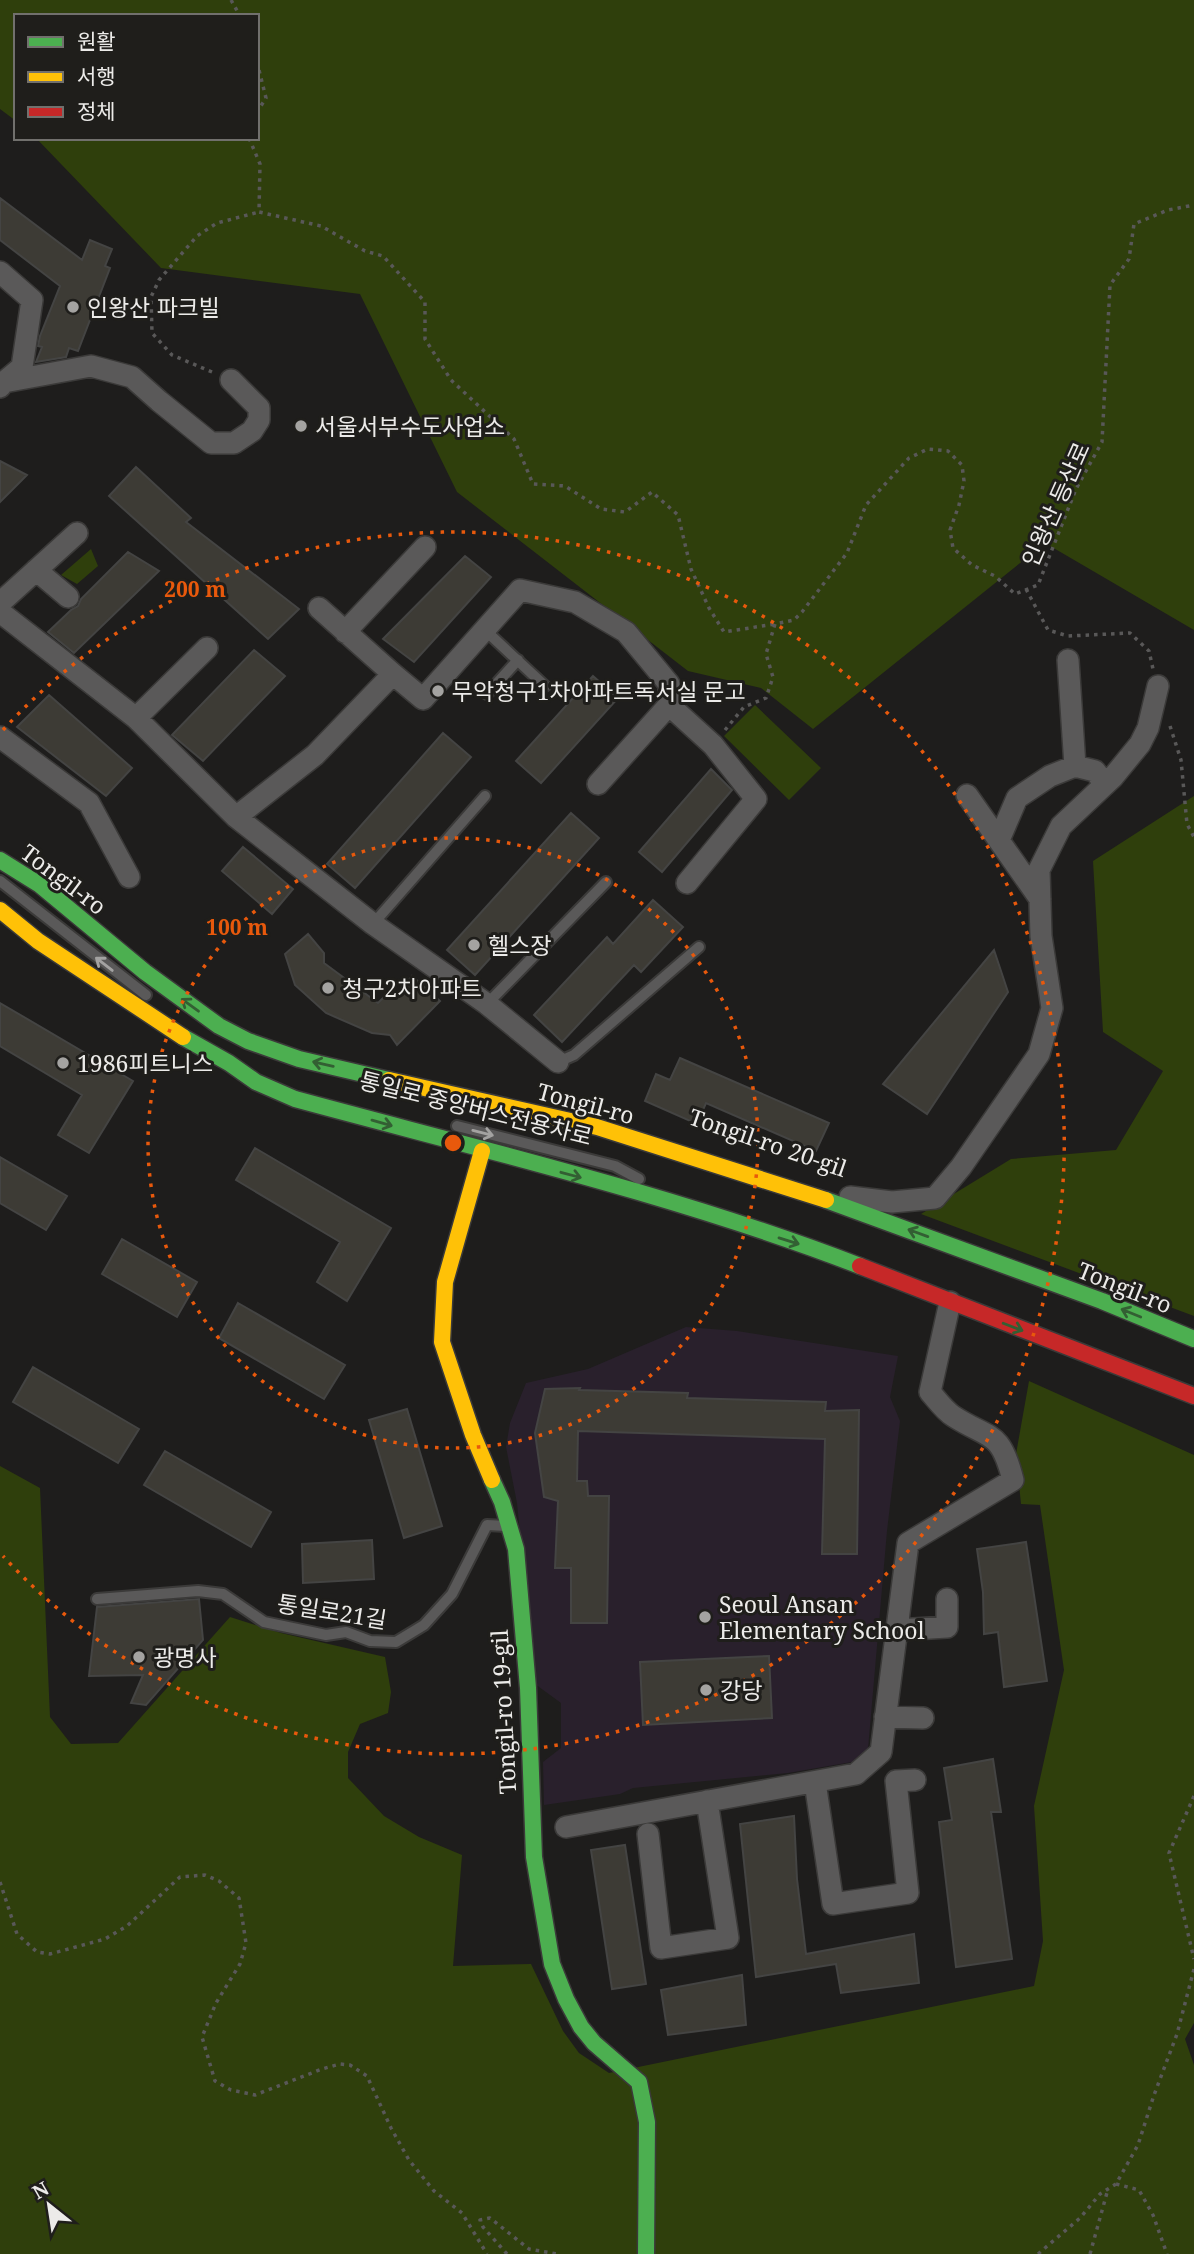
<svg xmlns="http://www.w3.org/2000/svg" width="1194" height="2254" font-family="'Noto Serif','Noto Sans KR',serif">
<rect width="100%" height="100%" fill="#1e1d1c"/>
<path fill="#29202c" d="M 686,1327 L 737,1331 L 898,1356 L 890,1397 L 900,1421 L 887,1531 L 868,1749 L 852,1762 L 788,1773 L 633,1788 L 620,1794 L 544,1805 L 543,1762 L 561,1748 L 561,1703 L 535,1684 L 517,1503 L 506,1447 L 510,1423 L 526,1383 L 588,1369 Z"/>
<path fill="#2f3f0c" d="M 0,0 L 1194,0 L 1194,630 L 1045,543 L 813,729 L 761,688 L 688,671 L 457,492 L 360,294 L 161,268 L 36,138 L 257,138 L 257,16 L 16,16 L 16,121 L 0,109 Z
M 91,549 L 98,566 L 77,584 L 61,575 Z
M 755,705 L 821,768 L 789,800 L 724,736 Z
M 1194,796 L 1194,1316 L 921,1214 L 1011,1159 L 1116,1150 L 1163,1071 L 1103,1032 L 1093,861 Z
M 1029,1381 L 1194,1455 L 1194,2023 L 1185,2039 L 1194,2065 L 1194,2254 L 0,2254 L 0,1466 L 40,1488 L 50,1717 L 71,1744 L 118,1743 L 230,1617 L 281,1633 L 385,1657 L 391,1692 L 388,1713 L 360,1724 L 348,1752 L 348,1778 L 384,1816 L 419,1837 L 462,1855 L 453,1966 L 531,1964 L 563,2031 L 579,2053 L 609,2073 L 1034,1986 L 1043,1941 L 1034,1806 L 1064,1670 L 1040,1505 L 1021,1504 L 1016,1454 Z"/>
<path fill="#3d3b35" stroke="#444443" stroke-width="2" d="M 0,198 L 82,260 L 90,240 L 112,249 L 105,266 L 110,268 L 78,351 L 69,348 L 66,357 L 36,362 L 42,347 L 38,346 L 40,336 L 60,286 L 0,240 Z
M 0,461 L 27,475 L 0,502 Z
M 136,467 L 191,518 L 186,522 L 299,609 L 268,639 L 109,496 Z
M 128,552 L 159,571 L 74,653 L 48,632 L 71,610 L 78,606 L 81,599 Z
M 465,556 L 491,577 L 414,662 L 383,639 Z
M 254,650 L 285,676 L 203,761 L 172,735 Z
M 593,676 L 618,698 L 541,783 L 516,761 Z
M 49,695 L 132,768 L 106,796 L 17,727 Z
M 443,733 L 471,757 L 355,888 L 327,864 Z
M 711,769 L 732,790 L 662,872 L 639,852 Z
M 571,813 L 599,838 L 475,975 L 447,950 Z
M 243,847 L 293,889 L 272,914 L 222,871 Z
M 653,900 L 683,927 L 641,972 L 634,965 L 562,1042 L 534,1015 L 607,937 L 613,944 Z
M 308,934 L 324,953 L 324,963 L 378,1003 L 390,991 L 395,997 L 412,976 L 440,1001 L 397,1045 L 390,1035 L 372,1033 L 326,1013 L 295,985 L 285,954 Z
M 994,950 L 1008,992 L 927,1114 L 883,1084 Z
M 0,1003 L 133,1081 L 89,1153 L 58,1135 L 82,1095 L 0,1046 Z
M 680,1058 L 829,1123 L 816,1151 L 706,1103 L 697,1124 L 645,1101 L 656,1074 L 670,1080 Z
M 255,1148 L 391,1228 L 347,1301 L 317,1282 L 340,1242 L 236,1180 Z
M 0,1157 L 67,1196 L 46,1230 L 0,1203 Z
M 122,1239 L 197,1282 L 177,1317 L 102,1274 Z
M 238,1303 L 345,1365 L 324,1399 L 219,1338 Z
M 33,1367 L 139,1429 L 118,1463 L 13,1402 Z
M 580,1388 L 579,1390 L 688,1393 L 687,1398 L 826,1402 L 825,1411 L 859,1410 L 857,1554 L 822,1554 L 825,1439 L 578,1431 L 577,1481 L 587,1481 L 588,1496 L 609,1496 L 607,1623 L 571,1623 L 571,1568 L 555,1568 L 558,1501 L 544,1497 L 535,1433 L 545,1389 Z
M 407,1409 L 442,1526 L 404,1538 L 369,1420 Z
M 165,1451 L 271,1512 L 251,1547 L 144,1485 Z
M 372,1540 L 374,1579 L 303,1583 L 302,1544 Z
M 1026,1542 L 1047,1681 L 1004,1687 L 998,1632 L 984,1634 L 983,1592 L 977,1549 Z
M 199,1599 L 203,1640 L 146,1705 L 131,1703 L 143,1675 L 89,1676 L 97,1607 Z
M 769,1656 L 772,1718 L 643,1725 L 640,1662 Z
M 993,1759 L 1001,1812 L 991,1812 L 1012,1959 L 956,1967 L 939,1822 L 952,1820 L 944,1768 Z
M 794,1816 L 797,1879 L 806,1954 L 914,1934 L 919,1983 L 841,1993 L 836,1964 L 756,1977 L 740,1824 Z
M 625,1845 L 646,1984 L 612,1989 L 591,1850 Z
M 742,1975 L 746,2025 L 668,2035 L 661,1990 Z"/>
<g fill="none" stroke-linecap="round" stroke-linejoin="round">
<defs>
<path id="lane" d="M 485,630 L 545,686
M 487,694 L 518,660
M 0,881 L 146,995
M 373,924 L 485,796
M 487,1004 L 606,882
M 558,1062 L 574,1055 L 699,947
M 457,1126 L 615,1166 L 639,1179
M 97,1599 L 198,1591 L 223,1594 L 264,1622 L 326,1635 L 346,1632 L 370,1641 L 396,1642 L 424,1625 L 452,1594 L 487,1525 L 506,1526"/>
<path id="street" d="M 0,272 L 32,300 L 22,367 L 4,382
M 0,387 L 4,382 L 91,366 L 132,377 L 159,401 L 211,443 L 234,443 L 252,431 L 259,420 L 259,408 L 231,380
M 36,570 L 68,597
M 0,603 L 77,533
M 319,608 L 393,674
M 0,612 L 136,718 L 236,817 L 373,924 L 487,1004 L 558,1062
M 345,632 L 425,547
M 1068,660 L 1075,766
M 136,718 L 207,648
M 0,737 L 89,803 L 129,877
M 598,784 L 669,705
M 967,795 L 1040,899
M 236,817 L 315,755 L 393,674 L 423,699 L 520,590 L 575,602 L 626,632 L 669,684 L 669,705 L 713,745 L 756,799 L 687,883
M 999,840 L 1017,798 L 1050,776 L 1075,766 L 1095,771 L 1105,784
M 850,1197 L 892,1202 L 935,1198 L 961,1167 L 1039,1054 L 1052,1008 L 1041,936 L 1039,870 L 1061,826 L 1113,777 L 1140,744 L 1148,728 L 1158,686
M 897,1630 L 947,1627 L 947,1599
M 885,1717 L 923,1718
M 815,1782 L 833,1904 L 908,1893 L 896,1781 L 915,1780
M 566,1827 L 856,1774 L 881,1752 L 908,1543 L 1013,1480 C 1000,1429 990,1440 953,1416 C 944,1410 937,1400 930,1392 L 950,1302
M 648,1834 L 661,1948 L 728,1938 L 707,1801"/>
<path id="fast" d="M 0,860 L 40,885 L 145,972 L 219,1026 L 248,1041 L 299,1059 L 389,1080
M 183,1037 L 229,1063 L 256,1082 L 295,1099 C 483,1150 679,1196 860,1266
M 826,1200 L 1102,1301 L 1194,1339
M 492,1480 L 502,1502 L 516,1549 L 528,1688 L 534,1857 L 552,1964 L 566,1999 L 581,2027 L 594,2043 L 639,2082 L 647,2122 L 646,2254"/>
<path id="slow" d="M 0,910 L 38,941 L 183,1037
M 389,1080 L 597,1127 L 826,1200
M 482,1151 L 445,1282 L 442,1342 L 473,1435 L 492,1480"/>
<path id="jam" d="M 860,1266 L 1194,1396"/>
</defs>
<use href="#lane" stroke="#3b3a39" stroke-width="14"/>
<use href="#street" stroke="#3b3a39" stroke-width="24"/>
<use href="#fast" stroke="#3b3a39" stroke-width="19"/>
<use href="#slow" stroke="#3b3a39" stroke-width="19"/>
<use href="#jam" stroke="#3b3a39" stroke-width="19"/>
<path stroke="#595858" stroke-width="3.5" stroke-dasharray="3.5 5" stroke-linecap="butt" d="M 231,0 L 240,16
M 257,62 L 266,98 L 257,112
M 249,138 L 260,164 L 259,212 L 321,226 L 365,251 L 383,256 L 425,302 L 425,339 L 451,380 L 514,439 L 533,484 L 565,486 L 601,509 L 625,512 L 652,492 L 678,515 L 691,569 L 709,608 L 724,632 L 775,624
M 212,372 L 172,355 L 152,333 L 151,297 L 159,280 L 197,236 L 217,223 L 259,212
M 1026,589 L 1048,630 L 1068,636 L 1130,633 L 1149,651 L 1153,669
M 1170,726 L 1181,760 L 1187,824 L 1194,837
M 725,730 L 744,707 L 766,698 L 773,677 L 766,654 L 775,624 L 794,620 L 802,612 L 847,553 L 866,505 L 909,458 L 928,449 L 948,451 L 962,465 L 964,481 L 959,505 L 950,530 L 953,548 L 972,565 L 995,576 L 1015,594 L 1038,585 L 1076,489 L 1102,442 L 1110,285 L 1129,259 L 1134,224 L 1168,210 L 1194,205
M 1194,1796 L 1169,1853 L 1194,1959
M 0,1882 L 17,1934 L 37,1952 L 50,1954 L 105,1939 L 127,1926 L 180,1877 L 205,1875 L 219,1881 L 239,1898 L 246,1943 L 240,1964 L 216,2003 L 202,2037 L 215,2081 L 231,2090 L 255,2095 L 322,2069 L 340,2064 L 350,2065 L 367,2076 L 391,2128 L 409,2160 L 434,2191 L 462,2213 L 487,2254
M 1116,2184 L 1139,2190 L 1153,2215 L 1167,2254
M 507,2254 L 483,2227 L 480,2220 L 490,2218 L 529,2249 L 557,2254
M 1038,2254 L 1080,2218 L 1100,2194 L 1116,2184 L 1138,2145 L 1154,2095 L 1177,2034 L 1194,1969
M 1090,2254 L 1108,2189"/>
<use href="#lane" stroke="#5a5959" stroke-width="10"/>
<use href="#street" stroke="#5a5959" stroke-width="21"/>
<use href="#fast" stroke="#4caf50" stroke-width="16"/>
<use href="#slow" stroke="#ffc107" stroke-width="16"/>
<use href="#jam" stroke="#c62828" stroke-width="16"/>
</g>
<defs><path id="oneway-shaft" d="M-6 0H5M1.5-3L5.5 0L1.5 3" fill="none" stroke-width="1.6" stroke-linecap="round" stroke-linejoin="round" transform="scale(1.75)"/></defs>
<g stroke="#a3a2a1">
<use href="#oneway-shaft" transform="translate(104 964) rotate(-142)"/>
<use href="#oneway-shaft" transform="translate(483 1133) rotate(14)"/>
</g>
<g stroke="#335f33">
<use href="#oneway-shaft" transform="translate(190 1005) rotate(-144)"/>
<use href="#oneway-shaft" transform="translate(323 1064) rotate(-167)"/>
<use href="#oneway-shaft" transform="translate(382 1123) rotate(16)"/>
<use href="#oneway-shaft" transform="translate(571 1175) rotate(15)"/>
<use href="#oneway-shaft" transform="translate(918 1233) rotate(-160)"/>
<use href="#oneway-shaft" transform="translate(789 1241) rotate(17)"/>
<use href="#oneway-shaft" transform="translate(1131 1313) rotate(-158)"/>
<use href="#oneway-shaft" transform="translate(1013 1327) rotate(21)"/>
</g>
<g fill="none" stroke="#e8590c" stroke-width="3.5" stroke-dasharray="3.5 7">
<circle cx="453" cy="1143" r="305"/>
<path d="M3 730A611 611 0 1 1 3 1556"/>
</g>
<g fill="#a4a3a1" stroke="#1f1e1b" stroke-width="2.5">
<circle cx="73" cy="307" r="7"/>
<circle cx="301" cy="426" r="7"/>
<circle cx="438" cy="691" r="7"/>
<circle cx="474" cy="945" r="7"/>
<circle cx="328" cy="988" r="7"/>
<circle cx="63" cy="1063" r="7"/>
<circle cx="705" cy="1617" r="7"/>
<circle cx="139" cy="1657" r="7"/>
<circle cx="706" cy="1690" r="7"/>
</g>
<g text-anchor="middle" dominant-baseline="central" stroke-width="6" stroke-linejoin="round" paint-order="stroke">
<g font-size="23" fill="#ecebe9" stroke="#1f1e1b" text-anchor="start">
<text x="87" y="307">인왕산 파크빌</text>
<text x="315" y="426">서울서부수도사업소</text>
<text x="452" y="691">무악청구1차아파트독서실 문고</text>
<text x="488" y="945">헬스장</text>
<text x="342" y="988">청구2차아파트</text>
<text x="77" y="1063">1986피트니스</text>
<text x="719" y="1604">Seoul Ansan<tspan x="719" dy="26">Elementary School</tspan></text>
<text x="153" y="1657">광명사</text>
<text x="720" y="1690">강당</text>
</g>
<g font-size="23" fill="#ecebe9" stroke="#1f1e1b">
<text transform="translate(1055 504) rotate(-66)">인왕산 등산로</text>
<text transform="translate(64 879) rotate(37)">Tongil-ro</text>
<text transform="translate(586 1103) rotate(15)">Tongil-ro</text>
<text transform="translate(476 1108) rotate(14)">통일로 중앙버스전용차로</text>
<text transform="translate(768 1142) rotate(19)">Tongil-ro 20-gil</text>
<text transform="translate(1125 1287) rotate(22)">Tongil-ro</text>
<text transform="translate(332 1611) rotate(9)">통일로21길</text>
<text transform="translate(503 1712) rotate(-93)">Tongil-ro 19-gil</text>
</g>
</g>
<circle cx="453" cy="1143" r="10" fill="#e8590c" stroke="#1f1e1b" stroke-width="3.5"/>
<g font-size="21" text-anchor="middle" font-weight="bold" fill="#e8590c" stroke="#1f1e1b" stroke-width="6" stroke-linejoin="round" paint-order="stroke">
<text x="195" y="597">200 m</text>
<text x="237" y="935">100 m</text>
</g>
<rect x="14" y="14" width="245" height="126" fill="#1f1e1b" stroke="#71706d" stroke-width="2"/>
<rect x="28" y="37" width="35" height="10" fill="#4caf50" stroke="#71706d" stroke-width="2"/>
<text x="77" y="49" font-size="21" fill="#ecebe9">원활</text>
<rect x="28" y="72" width="35" height="10" fill="#ffc107" stroke="#71706d" stroke-width="2"/>
<text x="77" y="84" font-size="21" fill="#ecebe9">서행</text>
<rect x="28" y="107" width="35" height="10" fill="#c62828" stroke="#71706d" stroke-width="2"/>
<text x="77" y="119" font-size="21" fill="#ecebe9">정체</text>
<g transform="translate(49 2205) rotate(330)" stroke="#1f1e1b" stroke-width="5" paint-order="stroke">
<path d="M0-5L12 26L0 18L-12 26Z" fill="#ecebe9"/>
<text y="-10" font-size="19" font-weight="bold" text-anchor="middle" fill="#ecebe9">N</text>
</g>
</svg>
